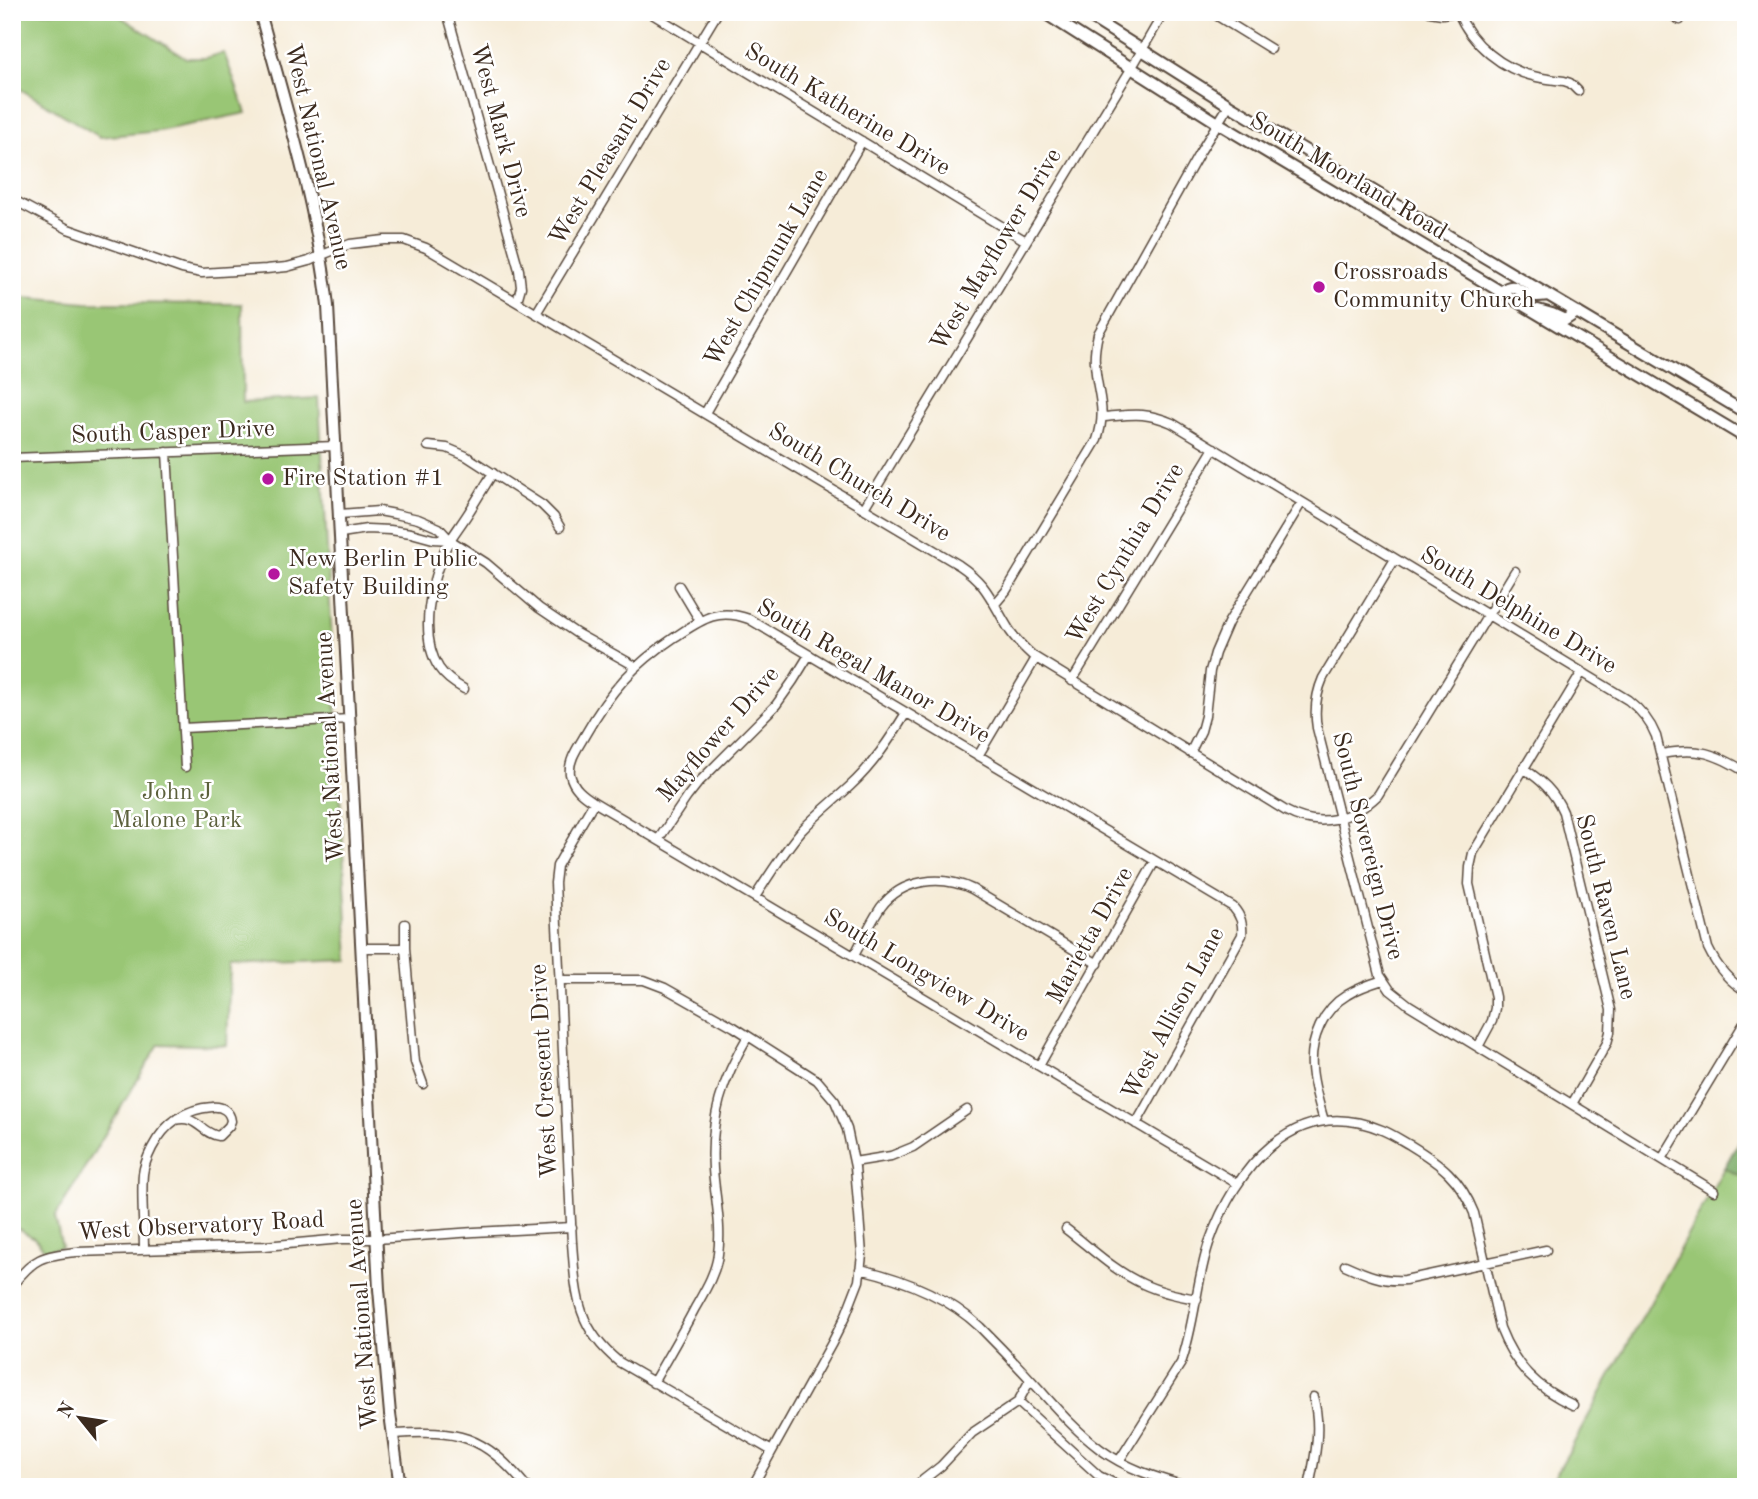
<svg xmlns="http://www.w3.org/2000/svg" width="1758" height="1499" font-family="'Old Standard TT',serif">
<rect width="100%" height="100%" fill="#fff"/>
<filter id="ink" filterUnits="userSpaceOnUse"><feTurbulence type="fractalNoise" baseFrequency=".0143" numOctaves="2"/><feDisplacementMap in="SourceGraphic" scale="14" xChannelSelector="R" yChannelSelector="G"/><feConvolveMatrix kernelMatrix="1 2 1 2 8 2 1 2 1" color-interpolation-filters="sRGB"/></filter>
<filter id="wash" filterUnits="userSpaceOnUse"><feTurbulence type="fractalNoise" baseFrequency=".00686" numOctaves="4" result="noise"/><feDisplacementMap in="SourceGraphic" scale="28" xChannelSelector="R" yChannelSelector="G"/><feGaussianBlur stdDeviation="1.57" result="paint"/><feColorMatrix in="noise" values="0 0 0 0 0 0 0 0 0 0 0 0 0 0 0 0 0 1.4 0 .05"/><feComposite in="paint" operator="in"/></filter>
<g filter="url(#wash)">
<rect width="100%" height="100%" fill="#f6ecd8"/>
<path fill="#99c674" stroke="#6a7849" stroke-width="2" d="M 12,12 L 113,12 L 186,58 L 205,58 L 224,53 L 246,113 L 159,131 L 100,137 L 12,84 Z
M 12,297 L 87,303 L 242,304 L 243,402 L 319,398 L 349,960 L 230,965 L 227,1046 L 159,1044 L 55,1217 L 62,1247 L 45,1250 L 34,1238 L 12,1225 Z
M 1724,1168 L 1746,1178 L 1746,1487 L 1548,1487 L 1570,1450 Z"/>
<path fill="#7aab66" stroke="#5a6a42" stroke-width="2" d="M 1746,1129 L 1746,1178 L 1724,1168 Z"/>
</g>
<g filter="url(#ink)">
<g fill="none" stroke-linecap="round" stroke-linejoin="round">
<defs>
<path id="street" d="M 447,12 L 519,270 L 521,287 L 517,301
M 649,12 L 1026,241
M 1211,12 L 1271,49
M 1430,12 L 1442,14 L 1456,12
M 1458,12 C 1471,44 1503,70 1537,77 C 1546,79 1555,80 1564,81 L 1570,83 L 1578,91
M 1666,12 L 1680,20
M 12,199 L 68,229 L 182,269 L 202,273 L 266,269 L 287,267 L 309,261 L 322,255 L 350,244 L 384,240 L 404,240 L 426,248 L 959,565 C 989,585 992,603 1010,631 C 1017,641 1025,649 1033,656 L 1286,811 C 1319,829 1352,820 1378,795 L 1515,571
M 537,312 L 718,12
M 705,413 L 862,141
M 1102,417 C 1131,415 1144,411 1172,423 L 1628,700 C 1641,710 1650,721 1656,736 L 1708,948 C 1717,967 1728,981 1746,991
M 428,446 L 447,448 L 466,456 L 542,505 L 554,517 L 560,527
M 167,452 L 185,767
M 12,458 L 336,446
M 864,508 L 1131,69 L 1164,12
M 340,514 L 379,511 L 395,514 L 418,519 L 439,528 L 450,540 L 486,563 L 539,608 L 576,633 L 635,666
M 341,533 L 367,529 L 390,530 L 411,533 L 433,539 L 450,540
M 1395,559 L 1323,678 C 1316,694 1314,710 1317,728 L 1380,975 L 1390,990 L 1409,1005 L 1714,1191
M 679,586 L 700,621
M 995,604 L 1006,591 L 1097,440 C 1108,408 1096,392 1095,362 C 1094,352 1096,343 1098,334 L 1200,152 L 1229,105
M 1072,681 L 1214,448
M 464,689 C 455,684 445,677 439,668 C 418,636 431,579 446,547 C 452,536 460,526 467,515 C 476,501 484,487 493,473
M 183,728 L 350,719
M 1190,753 L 1201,731 L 1205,716 L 1210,671 L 1215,653 L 1228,623 L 1302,502
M 1662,754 C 1698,747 1715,753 1746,772
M 978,756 L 1036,658
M 1523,768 C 1541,780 1554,791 1563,812 L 1611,1010 L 1610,1032 L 1607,1043 L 1572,1104
M 594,802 L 562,857 L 557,866 L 555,883 L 572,1243 C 576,1294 576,1327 619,1362 L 772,1451
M 658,840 L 687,797 L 698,783 L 776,705 L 793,681 L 809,655
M 755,897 C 770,874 784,851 802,830 C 817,814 834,801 850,786 C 873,765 890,739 906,713
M 405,924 L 405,948 L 415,1062 L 423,1084
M 362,948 L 405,948
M 854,956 C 862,940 871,922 881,907 C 903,878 942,875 972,889 L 1098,964
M 560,980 L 644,980 L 665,988 L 734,1027 L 817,1080 L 835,1101 L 847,1129 L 855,1167 L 859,1215 L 862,1255 L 859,1281 L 845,1317 L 832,1343 L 752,1487
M 1478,1047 L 1492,1021 L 1495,1008 L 1495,997 L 1469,884 L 1470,867 L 1473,853 L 1582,672
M 1039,1066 L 1155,861
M 1324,1121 C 1319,1103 1313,1085 1312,1067 C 1310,1040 1323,1009 1347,995 C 1358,988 1370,984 1383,980
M 1136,1124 L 1242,935 C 1243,924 1241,916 1233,907 L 749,619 C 717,607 701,620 675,637 C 633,665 610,691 585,735 C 579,746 568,760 570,774 C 573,788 583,795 594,802 L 1226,1177 L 1238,1184
M 1662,1159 L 1746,1020
M 854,1162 L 891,1156 L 913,1147 L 967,1110
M 1066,1229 C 1091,1248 1114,1271 1143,1284 C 1160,1292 1179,1296 1197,1299
M 144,1250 C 144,1225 141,1199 143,1174 C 144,1165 148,1156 152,1148 C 165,1123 184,1109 212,1107 C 222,1106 230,1111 231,1121 L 229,1126 L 219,1136 C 201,1134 197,1114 175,1120
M 1345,1265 C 1365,1274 1383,1282 1405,1280 L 1546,1250
M 860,1269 C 903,1279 947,1296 980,1327 C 1000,1347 1020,1368 1039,1389 C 1058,1410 1077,1432 1100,1449 C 1127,1469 1157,1478 1189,1487
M 12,1286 C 33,1258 43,1255 77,1252 L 265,1246 L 342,1239 L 377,1239 L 474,1232 L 572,1227
M 653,1383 C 667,1358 682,1333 695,1308 C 704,1292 716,1273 718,1254 C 722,1226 715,1197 713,1169 C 710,1118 722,1080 748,1036
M 1018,1402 L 1099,1476 L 1122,1487
M 393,1434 C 459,1430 482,1434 526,1486
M 1119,1461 L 1181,1363 C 1195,1324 1196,1282 1209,1243 C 1235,1169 1294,1093 1382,1130 C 1392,1134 1401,1140 1410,1145 C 1441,1164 1460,1178 1474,1213 L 1500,1328 C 1515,1366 1536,1388 1573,1405
M 914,1487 L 941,1466 L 972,1433 L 1018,1402 L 1030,1380
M 1309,1487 C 1315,1459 1322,1425 1313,1397"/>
<path id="secondary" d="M 260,12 C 286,109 317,206 328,306 L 379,1289 L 390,1414 L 400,1487
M 1043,12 L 1218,123 L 1746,438
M 1082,12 L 1229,105 L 1746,413
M 1501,292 C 1514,281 1516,290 1529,295 C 1536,297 1541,296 1548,295
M 1538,310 L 1552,314 L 1565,320 L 1577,312"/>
</defs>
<use href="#street" stroke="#57473a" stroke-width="11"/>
<use href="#secondary" stroke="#57473a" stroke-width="14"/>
<use href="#street" stroke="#fff" stroke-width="8"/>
<use href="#secondary" stroke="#fff" stroke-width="10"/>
</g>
</g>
<g fill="#b5179e" stroke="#fff" stroke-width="2.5">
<circle cx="1319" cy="287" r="7"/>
<circle cx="268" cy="479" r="7"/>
<circle cx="274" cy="574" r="7"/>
</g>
<g text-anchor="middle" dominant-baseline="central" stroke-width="5" stroke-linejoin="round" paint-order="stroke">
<g font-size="24" fill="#3b2a1e" stroke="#fff">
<text transform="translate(847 110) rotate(31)">South Katherine Drive</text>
<text transform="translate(500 131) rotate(75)">West Mark Drive</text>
<text transform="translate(611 152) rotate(-59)">West Pleasant Drive</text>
<text transform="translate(317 157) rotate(77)">West National Avenue</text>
<text transform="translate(1348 177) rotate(31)">South Moorland Road</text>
<text transform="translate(997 250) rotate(-59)">West Mayflower Drive</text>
<text transform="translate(767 268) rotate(-60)">West Chipmunk Lane</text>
<text transform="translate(173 433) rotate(-2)">South Casper Drive</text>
<text transform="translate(859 483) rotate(31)">South Church Drive</text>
<text transform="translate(1126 554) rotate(-59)">West Cynthia Drive</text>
<text transform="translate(1518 611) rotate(31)">South Delphine Drive</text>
<text transform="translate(873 672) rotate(30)">South Regal Manor Drive</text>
<text transform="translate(719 735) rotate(-49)">Mayflower Drive</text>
<text transform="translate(331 747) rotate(-93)">West National Avenue</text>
<text transform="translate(1367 846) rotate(76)">South Sovereign Drive</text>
<text transform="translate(1605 907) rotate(76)">South Raven Lane</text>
<text transform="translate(1091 936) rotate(-61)">Marietta Drive</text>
<text transform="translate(926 976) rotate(31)">South Longview Drive</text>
<text transform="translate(1174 1014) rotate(-62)">West Allison Lane</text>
<text transform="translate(545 1071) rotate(-93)">West Crescent Drive</text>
<text transform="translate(201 1227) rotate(-3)">West Observatory Road</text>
<text transform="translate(363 1314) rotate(-94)">West National Avenue</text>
</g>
<g font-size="24" fill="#3b2a1e" stroke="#fff" text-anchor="start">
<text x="1333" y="273">Crossroads<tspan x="1333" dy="28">Community Church</tspan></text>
<text x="282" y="479">Fire Station #1</text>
<text x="288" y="560">New Berlin Public<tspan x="288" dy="28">Safety Building</tspan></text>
</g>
<g font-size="24" fill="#5c613c" stroke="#fff">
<text x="177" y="793">John J<tspan x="177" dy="28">Malone Park</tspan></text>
</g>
</g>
<rect width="1758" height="1499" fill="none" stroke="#fff" stroke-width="42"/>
<g transform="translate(80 1418) rotate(300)" stroke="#ffffff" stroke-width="5" paint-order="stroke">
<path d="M0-5L12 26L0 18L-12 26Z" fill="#3b2a1e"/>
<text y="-10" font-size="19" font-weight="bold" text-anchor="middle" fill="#3b2a1e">N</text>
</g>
</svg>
